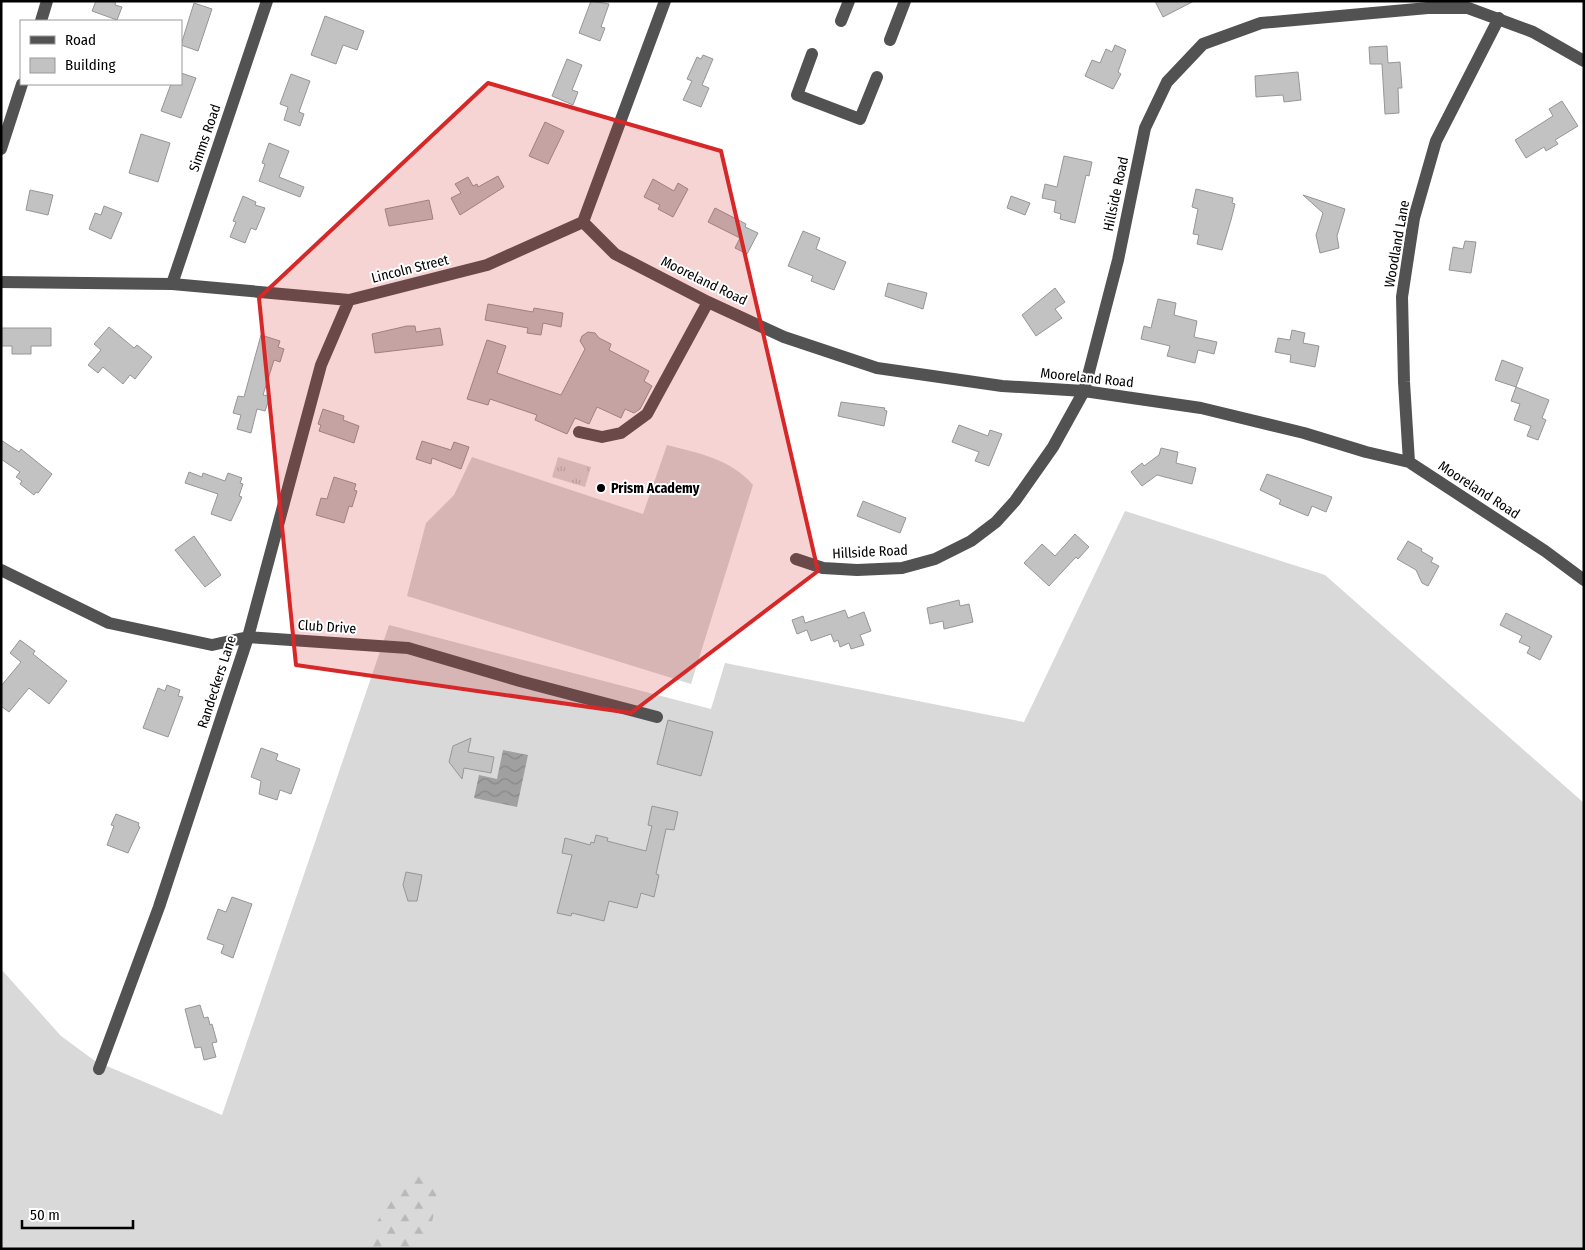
<svg xmlns="http://www.w3.org/2000/svg" width="1585" height="1250" font-family="'Fira Sans Condensed',sans-serif">
<defs>
<pattern id="forest-firs" width="22" height="20" patternUnits="userSpaceOnUse" patternTransform="scale(1.25)"><rect width="22" height="20" fill="#d9d9d9"/><path d="M5 1l3.5 6h-7zM16 11l3.5 6h-7z" fill="#b8b8b8"/></pattern>
<pattern id="park-tufts" width="24" height="20" patternUnits="userSpaceOnUse" patternTransform="scale(1.25)"><rect width="24" height="20" fill="#d9d9d9"/><path d="M3 7l-1-3M5 7V3M7 7l1-3M15 17l-1-3M17 17v-4M19 17l1-3" fill="none" stroke="#b8b8b8"/></pattern>
<pattern id="water-waves" width="16" height="10" patternUnits="userSpaceOnUse" patternTransform="scale(1.25)"><rect width="16" height="10" fill="#a0a0a0"/><path d="M0 5q4-4 8 0t8 0" fill="none" stroke="#888"/></pattern>
</defs>
<rect width="100%" height="100%" fill="#fff"/>
<path fill="#d9d9d9" d="M 667,445 C 698,453 731,459 753,485 L 691,684 L 407,596 L 426,523 L 454,495 L 472,457 L 643,514 Z
M 1125,511 L 1325,575 L 1584,803 L 1584,1249 L 1,1249 L 1,969 L 61,1036 L 95,1061 L 222,1115 L 389,625 L 711,709 L 725,663 L 1024,722 Z"/>
<path fill="url(#forest-firs)" d="M 418,1175 L 435,1185 C 440,1198 429,1232 426,1249 L 358,1249 L 401,1187 Z"/>
<path fill="url(#park-tufts)" d="M 558,457 L 591,467 L 585,487 L 552,477 Z"/>
<path fill="url(#water-waves)" d="M 503,750 L 528,755 L 517,807 L 474,798 L 479,775 L 497,779 Z"/>
<path fill="#c2c2c2" stroke="#969696" d="M 96,1 L 116,1 L 115,5 L 122,7 L 117,20 L 92,11 Z
M 591,1 L 609,4 L 601,27 L 605,28 L 600,41 L 579,33 Z
M 1155,1 L 1194,1 L 1163,17 Z
M 194,3 L 212,9 L 198,51 L 181,45 Z
M 325,16 L 364,31 L 357,50 L 343,45 L 336,64 L 311,55 Z
M 1115,45 L 1126,50 L 1118,72 L 1121,74 L 1113,89 L 1085,76 L 1092,60 L 1100,63 L 1106,49 L 1112,52 Z
M 1387,46 L 1388,63 L 1400,62 L 1402,88 L 1398,88 L 1399,113 L 1385,114 L 1382,64 L 1370,64 L 1369,47 Z
M 703,55 L 713,59 L 702,85 L 709,88 L 701,107 L 683,100 L 692,81 L 687,79 L 697,57 L 701,59 Z
M 567,59 L 582,65 L 572,90 L 578,92 L 573,105 L 552,96 Z
M 1298,72 L 1301,100 L 1284,102 L 1283,95 L 1256,97 L 1255,76 Z
M 181,73 L 196,78 L 181,118 L 161,111 L 171,84 L 181,84 Z
M 291,74 L 310,81 L 299,112 L 304,114 L 300,126 L 284,120 L 288,107 L 280,104 Z
M 1562,101 L 1578,126 L 1555,140 L 1558,144 L 1546,151 L 1544,147 L 1526,158 L 1515,140 L 1553,116 L 1549,109 Z
M 545,122 L 564,131 L 548,164 L 529,156 Z
M 141,134 L 170,143 L 158,182 L 129,173 Z
M 269,143 L 289,151 L 279,177 L 304,187 L 300,197 L 259,181 L 265,164 L 262,163 Z
M 1064,156 L 1092,162 L 1089,176 L 1086,175 L 1075,223 L 1060,219 L 1061,214 L 1054,212 L 1056,201 L 1042,198 L 1045,184 L 1057,187 Z
M 498,176 L 504,187 L 460,215 L 451,198 L 461,193 L 455,184 L 468,177 L 473,186 L 477,184 L 478,187 Z
M 653,179 L 674,191 L 678,183 L 688,189 L 673,217 L 658,209 L 660,205 L 644,197 Z
M 1196,189 L 1233,198 L 1232,203 L 1235,204 L 1231,220 L 1222,250 L 1197,244 L 1199,235 L 1193,234 L 1198,209 L 1192,207 Z
M 30,190 L 53,195 L 48,215 L 26,210 Z
M 1303,195 L 1345,209 L 1337,236 L 1339,248 L 1320,253 L 1316,235 L 1323,213 Z
M 243,196 L 256,202 L 255,205 L 265,208 L 256,230 L 251,228 L 245,243 L 230,237 L 236,222 L 233,221 Z
M 1011,196 L 1030,203 L 1025,215 L 1007,208 Z
M 429,200 L 433,219 L 389,226 L 385,209 Z
M 104,206 L 122,213 L 111,239 L 89,229 L 95,213 L 101,215 Z
M 715,208 L 746,224 L 745,227 L 758,233 L 747,254 L 735,248 L 740,238 L 708,222 Z
M 803,231 L 820,238 L 816,249 L 846,262 L 834,290 L 811,281 L 813,276 L 788,266 Z
M 1465,241 L 1476,242 L 1471,273 L 1449,270 L 1453,247 L 1463,249 Z
M 888,283 L 927,293 L 923,309 L 885,296 Z
M 1055,288 L 1065,302 L 1055,309 L 1062,318 L 1036,336 L 1022,315 Z
M 1158,299 L 1176,303 L 1174,315 L 1197,321 L 1194,337 L 1217,342 L 1214,354 L 1198,350 L 1195,363 L 1167,356 L 1170,346 L 1141,339 L 1144,326 L 1151,328 Z
M 488,304 L 533,312 L 534,308 L 563,313 L 561,327 L 543,323 L 541,335 L 527,333 L 528,328 L 485,320 Z
M 407,326 L 415,326 L 416,332 L 440,328 L 443,345 L 375,353 L 372,334 Z
M 109,327 L 134,348 L 137,345 L 152,357 L 135,379 L 130,375 L 123,384 L 103,367 L 98,373 L 88,365 L 101,350 L 94,344 Z
M 1,328 L 51,328 L 51,346 L 31,346 L 31,354 L 12,354 L 12,346 L 1,346 Z
M 1292,330 L 1305,333 L 1303,343 L 1319,346 L 1315,367 L 1290,362 L 1291,355 L 1275,352 L 1278,338 L 1290,340 Z
M 588,332 L 595,333 L 599,338 L 611,344 L 609,350 L 649,371 L 644,381 L 652,386 L 640,409 L 634,413 L 625,409 L 621,418 L 597,407 L 589,424 L 575,418 L 567,434 L 535,420 L 537,415 L 490,399 L 488,405 L 467,399 L 487,340 L 506,346 L 497,373 L 561,395 L 585,349 L 580,341 L 582,336 Z
M 261,335 L 280,341 L 278,347 L 284,349 L 280,362 L 274,360 L 263,395 L 270,396 L 265,411 L 257,409 L 251,433 L 237,429 L 241,415 L 233,413 L 238,396 L 244,397 Z
M 1502,360 L 1523,368 L 1516,387 L 1549,400 L 1542,418 L 1546,420 L 1538,440 L 1527,436 L 1531,426 L 1514,420 L 1520,404 L 1511,401 L 1516,387 L 1495,380 Z
M 841,402 L 885,408 L 884,410 L 887,411 L 884,426 L 838,416 Z
M 323,409 L 344,416 L 343,420 L 359,426 L 354,443 L 319,431 L 321,425 L 318,424 Z
M 959,425 L 988,436 L 990,430 L 1002,434 L 989,466 L 975,461 L 979,452 L 952,442 Z
M 1,440 L 19,452 L 21,449 L 52,474 L 38,493 L 36,492 L 34,495 L 20,484 L 22,481 L 16,477 L 20,472 L 1,459 Z
M 422,441 L 451,450 L 454,442 L 469,447 L 461,469 L 432,458 L 431,464 L 416,459 Z
M 1161,448 L 1178,452 L 1176,463 L 1196,468 L 1192,484 L 1157,475 L 1142,486 L 1131,472 L 1142,463 L 1144,466 L 1159,455 Z
M 189,472 L 202,477 L 203,473 L 225,481 L 228,473 L 242,478 L 240,483 L 243,484 L 239,496 L 242,497 L 231,521 L 211,514 L 218,494 L 185,483 Z
M 1267,474 L 1332,497 L 1326,512 L 1312,506 L 1308,516 L 1279,504 L 1281,500 L 1260,490 Z
M 334,477 L 356,484 L 354,490 L 357,491 L 352,507 L 349,506 L 344,523 L 316,515 L 321,498 L 327,499 Z
M 863,501 L 906,518 L 900,533 L 857,516 Z
M 1075,534 L 1089,547 L 1078,559 L 1076,557 L 1049,586 L 1024,563 L 1042,544 L 1055,556 Z
M 194,536 L 221,575 L 205,587 L 175,550 Z
M 1408,541 L 1422,549 L 1421,551 L 1433,558 L 1431,562 L 1439,566 L 1428,586 L 1422,583 L 1416,570 L 1397,559 Z
M 959,600 L 960,606 L 969,604 L 973,622 L 944,629 L 943,621 L 930,624 L 927,608 Z
M 845,610 L 848,618 L 864,612 L 871,631 L 860,635 L 864,645 L 851,649 L 849,643 L 840,647 L 838,640 L 834,642 L 831,634 L 811,641 L 807,630 L 797,634 L 792,620 L 803,616 L 805,623 Z
M 1506,613 L 1552,636 L 1540,660 L 1527,653 L 1530,647 L 1519,642 L 1522,636 L 1500,625 Z
M 20,640 L 35,651 L 33,654 L 67,681 L 49,704 L 29,688 L 9,712 L 1,706 L 1,686 L 21,662 L 10,653 Z
M 167,685 L 180,690 L 178,696 L 183,697 L 168,737 L 143,728 L 158,688 L 165,691 Z
M 668,720 L 713,732 L 701,776 L 657,764 Z
M 471,738 L 468,752 L 494,757 L 491,773 L 464,768 L 462,779 L 449,762 L 453,746 Z
M 261,748 L 278,754 L 276,760 L 300,769 L 291,794 L 280,790 L 277,800 L 259,794 L 261,781 L 251,777 Z
M 652,806 L 678,812 L 674,830 L 666,829 L 656,874 L 659,875 L 654,897 L 641,893 L 637,908 L 609,901 L 604,921 L 572,913 L 571,916 L 557,913 L 572,855 L 562,853 L 565,838 L 590,845 L 591,842 L 594,843 L 596,835 L 608,838 L 607,841 L 646,851 L 652,826 L 648,825 Z
M 116,814 L 139,823 L 138,826 L 140,827 L 128,853 L 107,845 L 114,826 L 111,825 Z
M 406,872 L 422,875 L 417,901 L 408,901 L 403,885 Z
M 232,897 L 252,904 L 233,958 L 221,953 L 224,945 L 207,939 L 218,909 L 226,912 Z
M 200,1005 L 204,1018 L 208,1017 L 210,1025 L 212,1024 L 217,1042 L 212,1043 L 216,1057 L 204,1060 L 201,1047 L 195,1048 L 185,1009 Z"/>
<g fill="none" stroke-linecap="round" stroke-linejoin="round">
<path stroke="#525252" stroke-width="12" d="M 41,21 L 47,1
M 841,21 L 849,1
M 890,40 L 905,1
M 812,54 L 797,95 L 860,119 L 877,77
M 1,149 L 22,84
M 583,222 L 615,254 L 708,302 L 784,337 L 877,368 L 1002,386 L 1084,391 L 1201,408 L 1304,433 L 1366,452 L 1409,462 L 1545,551 L 1584,580
M 1,282 L 172,284 L 349,300 L 487,265 L 583,222 L 665,1
M 172,284 L 267,1
M 579,432 L 602,437 L 621,433 L 647,414 L 708,302
M 1409,462 L 1404,382 L 1402,297 L 1414,218 L 1436,141 L 1499,18
M 796,559 L 823,568 L 857,570 L 902,568 L 935,559 L 971,541 L 996,522 L 1015,501 L 1053,447 L 1084,391 L 1118,260 L 1145,128 L 1167,82 L 1203,44 L 1261,23 L 1428,8 L 1468,8 L 1533,32 L 1584,61
M 1,570 L 109,623 L 212,645 L 248,637 L 408,648 L 520,681 L 657,717
M 99,1069 L 159,907 L 248,637 L 321,365 L 349,300"/>
</g>
<path fill="#d62828" fill-opacity="0.2" stroke="#d62828" stroke-width="4" stroke-linejoin="round" d="M 488,83 L 721,151 L 818,571 L 631,713 L 296,665 L 259,298 Z"/>
<circle fill="#000" stroke="#fff" stroke-width="2" cx="601" cy="488" r="5"/>
<g text-anchor="middle" dominant-baseline="central" stroke-width="4" stroke-linejoin="round" paint-order="stroke">
<g font-size="14" fill="#000" stroke="#fff">
<text transform="translate(205 138) rotate(-71)">Simms Road</text>
<text transform="translate(1116 194) rotate(-78)">Hillside Road</text>
<text transform="translate(1397 244) rotate(-80)">Woodland Lane</text>
<text transform="translate(410 269) rotate(-14)">Lincoln Street</text>
<text transform="translate(704 281) rotate(26)">Mooreland Road</text>
<text transform="translate(1087 378) rotate(6)">Mooreland Road</text>
<text transform="translate(1479 490) rotate(33)">Mooreland Road</text>
<text transform="translate(870 552) rotate(-3)">Hillside Road</text>
<text transform="translate(327 627) rotate(4)">Club Drive</text>
<text transform="translate(217 682) rotate(-72)">Randeckers Lane</text>
</g>
<g font-size="14" font-weight="bold" fill="#000" stroke="#fff" text-anchor="start">
<text x="611" y="488">Prism Academy</text>
</g>
</g>
<rect width="1585" height="1250" fill="none" stroke="#000000" stroke-width="5"/>
<rect x="20" y="20" width="162" height="65" fill="#ffffff" stroke="#999999"/>
<rect x="30" y="36" width="25" height="8" fill="#525252" stroke="#999999"/>
<text x="65" y="45" font-size="15" fill="#000000">Road</text>
<rect x="30" y="58" width="25" height="15" fill="#c2c2c2" stroke="#999999"/>
<text x="65" y="70" font-size="15" fill="#000000">Building</text>
<path d="M22 1220v8h111v-8" fill="none" stroke="#000000" stroke-width="2.5"/>
<text x="30" y="1220" font-size="15" fill="#000000" stroke="#ffffff" stroke-width="4" paint-order="stroke">50 m</text>
</svg>
